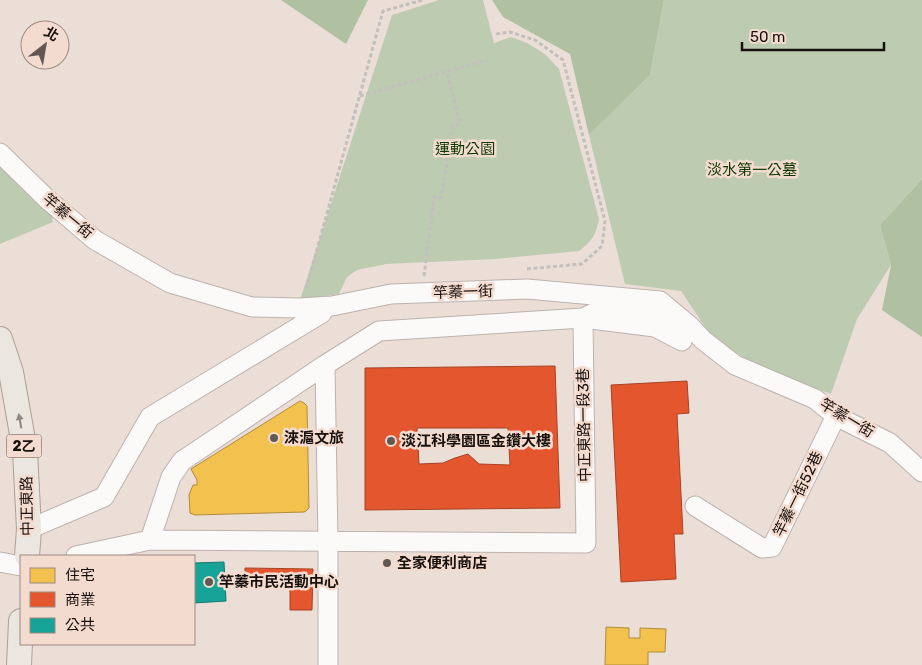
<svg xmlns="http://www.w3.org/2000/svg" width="922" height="665" font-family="Rubik,'Noto Sans TC',sans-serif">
<rect width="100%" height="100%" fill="#ebded7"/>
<path fill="#bdcbb0" d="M 439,0 L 483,0 L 494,43 L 511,37 L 527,43 L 545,54 L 559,69 L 599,219 C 596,235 592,241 579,251 L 495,259 L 386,264 L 357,270 L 347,277 L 339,294 L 300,300 L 392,15 Z
M 664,0 L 922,0 L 922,179 L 880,225 L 891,265 L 857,319 L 831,394 L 755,366 L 710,334 L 681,291 L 625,284 L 589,135 L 650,75 Z
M 0,160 L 49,205 L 53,222 L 0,244 Z"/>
<path fill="#b0c1a2" d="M 281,0 L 368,0 L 346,44 Z
M 492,0 L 664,0 L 650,75 L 589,135 L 570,54 L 503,17 Z
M 922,179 L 922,337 L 882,310 L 891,265 L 880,225 Z"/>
<path fill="#f2c14e" stroke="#b18c3a" d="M 300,401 L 304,403 L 307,406 L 309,508 L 306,511 L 304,512 L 195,515 L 190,513 L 189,495 L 193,485 L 197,485 L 197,480 L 191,469 Z
M 606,627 L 629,628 L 629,638 L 640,638 L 640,628 L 666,629 L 665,652 L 648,652 L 648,665 L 605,665 Z"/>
<path fill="#e4572e" stroke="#a74224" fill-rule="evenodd" d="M 555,366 L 560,508 L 365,510 L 365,368 ZM 417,428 L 508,428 L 510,465 L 479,464 L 468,454 L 455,458 L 443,463 L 419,464 Z
M 687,381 L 689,413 L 677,414 L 683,534 L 674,534 L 676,579 L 621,582 L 611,385 Z
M 245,568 L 313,569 L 312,610 L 290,610 L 290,587 L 245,586 Z"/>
<path fill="#17a398" stroke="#17776e" d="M 224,562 L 226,601 L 194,603 L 194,563 Z"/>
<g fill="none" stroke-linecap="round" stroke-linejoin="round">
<defs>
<path id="minor" d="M 0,153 L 46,198 L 95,240 L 170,283 L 252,307 L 300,308 L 332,306 L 391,294 L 527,289 L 660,301 L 690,326 L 703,340 L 735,365 L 815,399 L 836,416 L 890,443 L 922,472
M 680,322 L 662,315 L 604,308 L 583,318 L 655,327 L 682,341
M 325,365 L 328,541 L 328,665
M 695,506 L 762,548 L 772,547 L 836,416
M 29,529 L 104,497 L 150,417 L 322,313
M 76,556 L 150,540 L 586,543 L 583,318 L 379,331 L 325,365 L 182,461 L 171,477 L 150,540
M 0,562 L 21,566"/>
<path id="major" d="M 0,339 L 11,372 L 25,451 L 29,529 L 27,556
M 19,665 L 21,621"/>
</defs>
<use href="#minor" stroke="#bcb2ad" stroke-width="21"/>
<use href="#major" stroke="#aca193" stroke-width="26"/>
<path stroke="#c3bfbd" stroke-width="3" stroke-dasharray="4 2.5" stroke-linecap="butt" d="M 496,34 L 510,32 L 535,40 L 563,60 L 605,221 L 602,246 L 582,264 L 526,269
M 360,96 L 487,60
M 424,276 L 434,197 L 441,198 L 453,126 L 460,124 L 447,72
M 306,289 L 383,11 L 423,0"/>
<use href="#minor" stroke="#fcfaf9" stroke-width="19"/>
<use href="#major" stroke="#ece6e0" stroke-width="24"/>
</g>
<defs><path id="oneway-solid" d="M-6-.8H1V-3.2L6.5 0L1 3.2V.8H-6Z" transform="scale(1.25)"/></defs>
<use fill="#8d8681" href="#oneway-solid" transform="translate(20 421) rotate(-100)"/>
<g fill="#625853" stroke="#f3dbcf" stroke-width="2">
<circle cx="274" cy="438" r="5"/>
<circle cx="391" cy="441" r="5"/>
<circle cx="387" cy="563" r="5"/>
<circle cx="209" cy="582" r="5"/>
</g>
<g text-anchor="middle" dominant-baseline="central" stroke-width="5" stroke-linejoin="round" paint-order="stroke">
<rect fill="#f3dbcf" stroke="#5a4d46" stroke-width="1" x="6.5" y="434.5" width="35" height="23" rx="4"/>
<g font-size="14" font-weight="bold" fill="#18100c">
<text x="24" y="446">2乙</text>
</g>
<g font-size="15" fill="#0e3903" stroke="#f3dbcf">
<text x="465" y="149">運動公園</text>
<text x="752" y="170">淡水第一公墓</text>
</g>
<g font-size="15" fill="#18100c" stroke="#f3dbcf">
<text transform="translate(68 216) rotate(40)">竿蓁一街</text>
<text transform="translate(463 292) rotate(-2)">竿蓁一街</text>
<text transform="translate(847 418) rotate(31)">竿蓁一街</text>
<text transform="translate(584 425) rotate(-91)">中正東路一段3巷</text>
<text transform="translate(798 494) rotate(-64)">竿蓁一街52巷</text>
<text transform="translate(27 506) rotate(-91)">中正東路</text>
</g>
<g font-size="15" font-weight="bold" fill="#18100c" stroke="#f3dbcf" text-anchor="start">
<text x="284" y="438">淶滬文旅</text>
<text x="401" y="441">淡江科學園區金鑽大樓</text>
<text x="397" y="563">全家便利商店</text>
<text x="219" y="582">竿蓁市民活動中心</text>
</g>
</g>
<rect x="20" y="555" width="175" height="90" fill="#f3dbcf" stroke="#9b8a81"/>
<rect x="30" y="568" width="25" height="15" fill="#f2c14e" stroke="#9b8a81"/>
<text x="65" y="580" font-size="15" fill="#18100c">住宅</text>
<rect x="30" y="592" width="25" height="15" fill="#e4572e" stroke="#9b8a81"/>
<text x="65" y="605" font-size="15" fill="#18100c">商業</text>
<rect x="30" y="618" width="25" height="15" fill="#17a398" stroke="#9b8a81"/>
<text x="65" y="630" font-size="15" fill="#18100c">公共</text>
<g transform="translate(45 45) rotate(31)"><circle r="24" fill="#f3dbcf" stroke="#9b8a81"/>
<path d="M0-4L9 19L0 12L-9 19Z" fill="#625853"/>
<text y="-8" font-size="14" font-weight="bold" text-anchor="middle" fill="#18100c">北</text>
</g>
<path d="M742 42v8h142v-8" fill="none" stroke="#18100c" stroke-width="2.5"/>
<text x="750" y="42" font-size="15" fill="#18100c" stroke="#f3dbcf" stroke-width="4" paint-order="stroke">50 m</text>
</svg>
